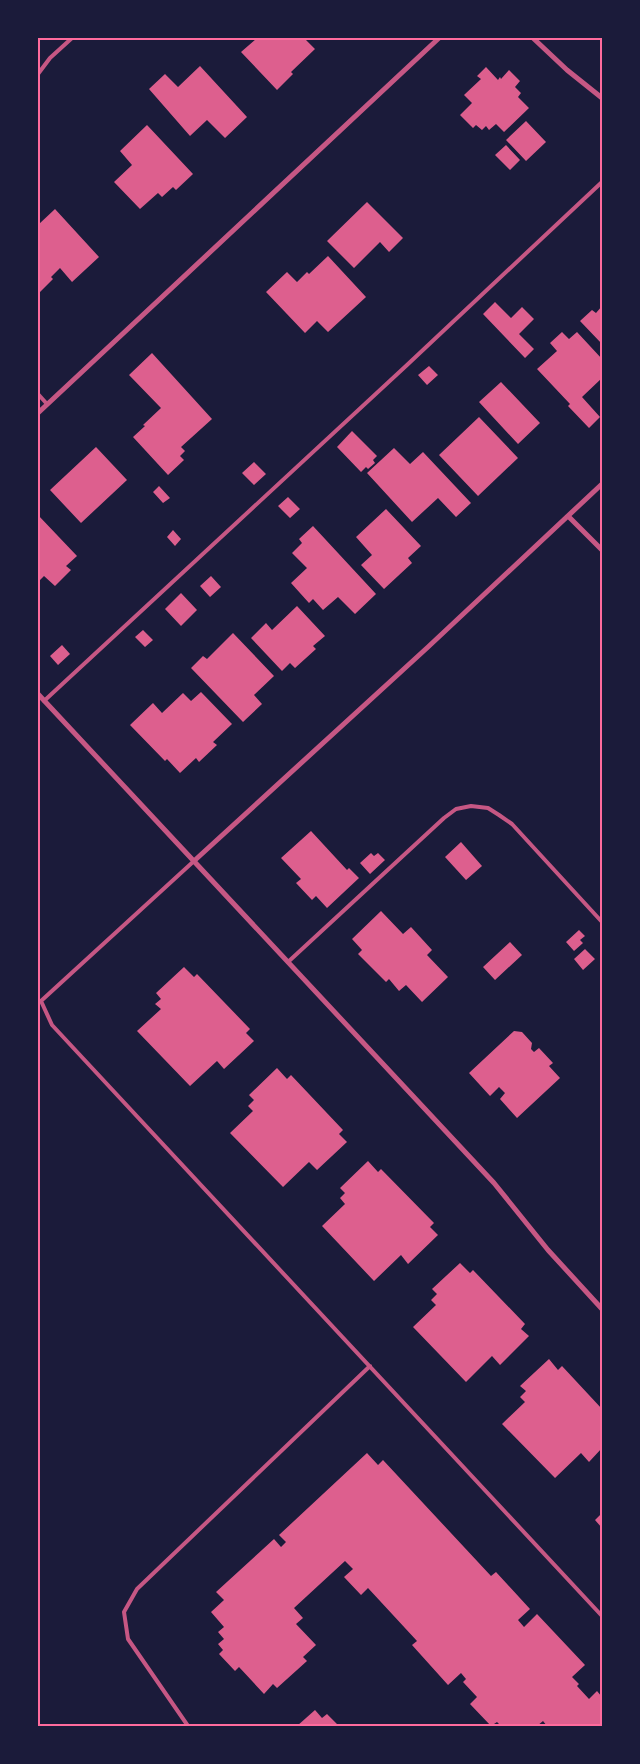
<svg xmlns="http://www.w3.org/2000/svg" width="640" height="1764" font-family="Ubuntu,sans-serif">
<rect width="100%" height="100%" fill="#1b1b3a"/>
<path fill="#dd5f8e" d="M 257,38 L 304,38 L 315,49 L 291,72 L 293,74 L 277,90 L 241,52 Z
M 200,66 L 247,117 L 225,138 L 207,120 L 190,136 L 149,89 L 165,74 L 178,87 Z
M 486,67 L 498,80 L 500,77 L 501,79 L 509,70 L 520,81 L 515,87 L 521,93 L 518,97 L 529,108 L 504,132 L 496,124 L 489,130 L 486,126 L 482,130 L 476,125 L 473,128 L 460,115 L 472,103 L 464,95 L 481,79 L 477,76 Z
M 526,121 L 546,142 L 526,161 L 506,140 Z
M 147,125 L 193,174 L 176,190 L 173,187 L 162,197 L 158,193 L 140,209 L 114,182 L 132,165 L 120,151 Z
M 506,145 L 520,160 L 510,170 L 495,155 Z
M 367,202 L 403,238 L 389,252 L 380,242 L 354,268 L 327,241 Z
M 55,209 L 99,257 L 72,282 L 60,268 L 51,277 L 53,279 L 38,294 L 38,225 Z
M 328,256 L 366,297 L 328,332 L 317,321 L 305,333 L 266,292 L 287,272 L 297,282 L 307,272 L 309,274 Z
M 495,302 L 511,318 L 522,307 L 534,319 L 519,334 L 534,349 L 525,358 L 483,314 Z
M 602,306 L 602,344 L 580,321 L 592,310 L 596,313 Z
M 562,332 L 569,339 L 577,332 L 602,359 L 602,378 L 582,397 L 600,417 L 589,428 L 568,406 L 570,404 L 537,369 L 557,351 L 550,343 Z
M 152,353 L 212,419 L 181,447 L 185,451 L 180,456 L 184,460 L 168,475 L 133,437 L 145,426 L 143,425 L 161,408 L 129,375 Z
M 429,366 L 438,375 L 427,385 L 418,375 Z
M 501,382 L 540,423 L 518,444 L 479,402 Z
M 479,417 L 518,458 L 478,496 L 439,455 Z
M 352,431 L 377,456 L 373,460 L 375,463 L 368,469 L 366,467 L 361,472 L 337,447 Z
M 96,447 L 127,480 L 81,523 L 50,490 Z
M 394,448 L 410,464 L 423,452 L 471,503 L 456,517 L 438,498 L 412,522 L 367,473 Z
M 254,462 L 266,474 L 254,485 L 242,473 Z
M 159,486 L 170,498 L 163,503 L 153,492 Z
M 288,497 L 300,509 L 290,518 L 278,506 Z
M 386,509 L 421,546 L 408,558 L 412,563 L 384,589 L 361,565 L 372,555 L 356,537 Z
M 38,515 L 77,556 L 66,566 L 71,570 L 55,586 L 44,576 L 38,582 Z
M 313,526 L 376,594 L 355,614 L 338,597 L 323,610 L 313,599 L 309,603 L 291,583 L 307,568 L 292,553 L 302,543 L 299,539 Z
M 173,530 L 181,539 L 175,546 L 167,537 Z
M 211,576 L 221,587 L 210,597 L 200,586 Z
M 181,593 L 197,610 L 181,626 L 165,609 Z
M 297,606 L 325,636 L 313,646 L 316,649 L 295,668 L 290,663 L 282,671 L 251,638 L 266,623 L 272,630 Z
M 143,630 L 153,640 L 145,647 L 135,637 Z
M 233,633 L 274,676 L 254,695 L 262,704 L 243,722 L 191,668 L 203,656 L 207,659 Z
M 62,645 L 70,654 L 58,665 L 50,656 Z
M 201,692 L 232,724 L 213,742 L 217,745 L 199,762 L 196,758 L 180,773 L 167,759 L 165,761 L 130,725 L 153,703 L 162,713 L 183,693 L 191,701 Z
M 311,831 L 347,870 L 349,868 L 359,878 L 327,908 L 316,896 L 312,900 L 296,883 L 301,879 L 281,858 Z
M 461,842 L 482,866 L 466,880 L 445,857 Z
M 371,853 L 374,856 L 378,853 L 385,860 L 370,874 L 360,863 Z
M 381,911 L 403,934 L 411,927 L 432,950 L 427,955 L 448,977 L 422,1002 L 406,985 L 399,991 L 389,979 L 386,982 L 358,954 L 362,950 L 352,939 Z
M 579,930 L 585,936 L 580,940 L 583,943 L 574,951 L 566,942 Z
M 510,942 L 522,955 L 495,980 L 483,967 Z
M 585,949 L 595,959 L 583,970 L 574,959 Z
M 184,967 L 194,977 L 197,974 L 250,1029 L 246,1033 L 254,1041 L 224,1069 L 217,1061 L 190,1086 L 137,1031 L 161,1009 L 155,1004 L 161,999 L 156,993 Z
M 514,1031 L 522,1032 L 532,1043 L 531,1049 L 534,1052 L 539,1048 L 553,1063 L 549,1066 L 560,1078 L 517,1118 L 500,1099 L 505,1093 L 499,1087 L 490,1096 L 469,1073 Z
M 277,1068 L 287,1079 L 291,1075 L 343,1130 L 339,1134 L 347,1142 L 317,1170 L 309,1162 L 283,1187 L 230,1133 L 253,1111 L 248,1106 L 254,1100 L 249,1095 Z
M 368,1161 L 378,1172 L 381,1169 L 434,1223 L 430,1227 L 438,1235 L 408,1264 L 401,1255 L 374,1281 L 322,1226 L 345,1204 L 340,1198 L 345,1193 L 340,1188 Z
M 460,1263 L 470,1273 L 473,1270 L 525,1324 L 521,1329 L 529,1336 L 500,1365 L 492,1356 L 466,1382 L 413,1327 L 436,1305 L 431,1300 L 437,1294 L 432,1289 Z
M 549,1359 L 558,1370 L 562,1366 L 602,1409 L 602,1448 L 589,1462 L 581,1453 L 555,1478 L 502,1424 L 525,1402 L 520,1397 L 526,1391 L 520,1386 Z
M 367,1453 L 378,1465 L 383,1460 L 491,1576 L 496,1572 L 530,1609 L 518,1620 L 524,1627 L 537,1614 L 585,1665 L 572,1677 L 579,1684 L 577,1686 L 589,1699 L 597,1691 L 602,1697 L 602,1726 L 547,1726 L 543,1721 L 537,1726 L 501,1726 L 497,1722 L 491,1726 L 470,1704 L 477,1697 L 463,1682 L 466,1679 L 461,1673 L 448,1685 L 412,1645 L 417,1641 L 368,1588 L 361,1595 L 344,1577 L 353,1569 L 345,1561 L 294,1608 L 303,1618 L 296,1624 L 316,1645 L 303,1657 L 307,1661 L 277,1688 L 273,1684 L 264,1694 L 239,1667 L 235,1671 L 219,1654 L 223,1650 L 218,1644 L 224,1639 L 218,1632 L 224,1627 L 211,1612 L 224,1600 L 216,1592 L 274,1539 L 281,1547 L 286,1542 L 279,1535 Z
M 602,1513 L 602,1528 L 595,1520 Z
M 315,1710 L 322,1718 L 327,1714 L 339,1726 L 297,1726 Z"/>
<g fill="none" stroke-linecap="round" stroke-linejoin="round">
<path stroke="#c65784" stroke-width="4" d="M 38,74 L 50,58 L 72,38
M 38,394 L 47,404
M 44,701 L 407,365 L 602,182
M 194,861 L 41,1001 L 52,1025 L 602,1616
M 288,962 L 444,818 L 456,809 L 471,806 L 488,808 L 499,815 L 512,824 L 602,922
M 188,1726 L 128,1639 L 124,1612 L 137,1589 L 370,1366"/>
<path stroke="#c65784" stroke-width="5" d="M 533,38 L 567,70 L 602,98
M 38,413 L 439,38
M 568,516 L 602,550
M 38,694 L 494,1183 L 548,1250 L 602,1309
M 194,861 L 428,647 L 602,484"/>
</g>
<rect width="640" height="1764" fill="none" stroke="#1b1b3a" stroke-width="78"/>
<rect x="39" y="39" width="562" height="1686" fill="none" stroke="#ff6b9d" stroke-width="2"/>
</svg>
